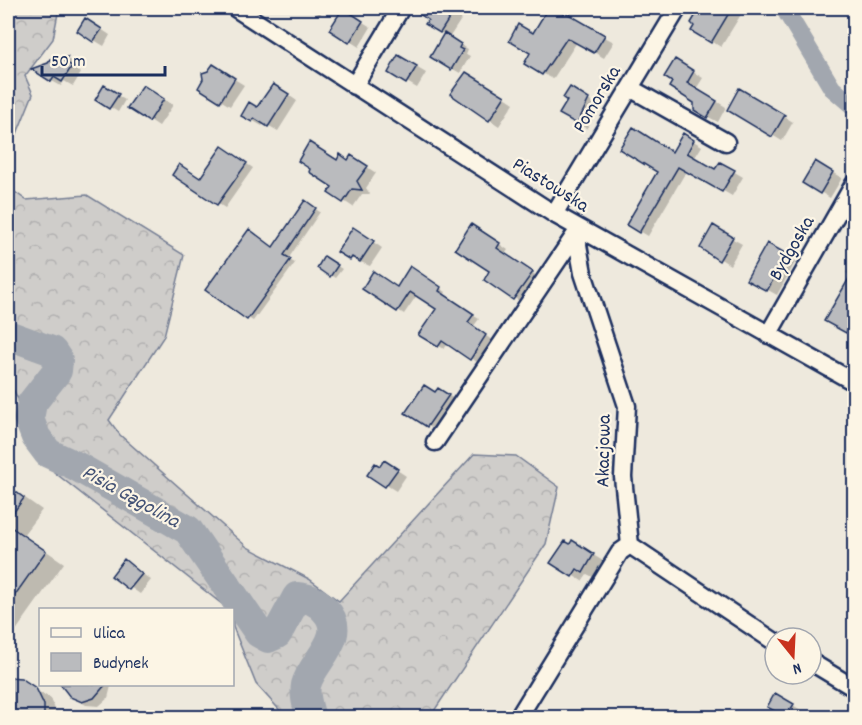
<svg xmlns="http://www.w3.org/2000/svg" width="862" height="725" font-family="Dekko,sans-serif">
<defs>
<pattern id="forest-crowns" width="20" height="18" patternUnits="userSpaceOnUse" patternTransform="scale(1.5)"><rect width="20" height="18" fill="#cfcdca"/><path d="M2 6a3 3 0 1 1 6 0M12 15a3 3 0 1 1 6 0" fill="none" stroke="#b1b0b0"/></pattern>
</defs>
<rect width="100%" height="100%" fill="#eee9dd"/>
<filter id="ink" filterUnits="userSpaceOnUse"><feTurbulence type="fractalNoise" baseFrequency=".0167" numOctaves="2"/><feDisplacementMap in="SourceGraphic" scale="12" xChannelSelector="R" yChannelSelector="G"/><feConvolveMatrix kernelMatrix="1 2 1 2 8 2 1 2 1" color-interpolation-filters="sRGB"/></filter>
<g filter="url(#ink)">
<path fill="url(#forest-crowns)" stroke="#757e94" stroke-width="1.5" d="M 8,8 L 59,8 L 53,39 L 25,76 L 33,94 L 8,156 Z
M 8,187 L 26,200 L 87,195 L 184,255 L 164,336 L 109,420 L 120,435 L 247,547 L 309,579 L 339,601 L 474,454 L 516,456 L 559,487 L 546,544 L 430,717 L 286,717 L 256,684 L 233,627 L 232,610 L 225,609 L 223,605 L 54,472 L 8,379 Z"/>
<path fill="#0003" d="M 24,8 L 35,8 L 32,12 Z
M 308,8 L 324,8 L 320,15 Z
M 428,8 L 452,8 L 464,15 L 449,38 L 468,49 L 466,54 L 470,56 L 460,73 L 432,57 L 445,35 L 427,24 L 430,19 L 423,15 Z
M 550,8 L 614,42 L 604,58 L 577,42 L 553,79 L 526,64 L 532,53 L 534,35 Z
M 702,8 L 745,8 L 721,47 L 693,30 L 696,25 L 693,23 Z
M 353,16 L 371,27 L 359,47 L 331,29 Z
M 95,25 L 110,35 L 104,46 L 79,31 Z
M 399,57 L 426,73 L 417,88 L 390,72 Z
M 67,59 L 76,64 L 73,68 L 81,73 L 73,86 L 64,81 L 61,86 L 52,81 L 61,61 Z
M 675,61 L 703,78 L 696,89 L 726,107 L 718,122 L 695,110 L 696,103 L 674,82 Z
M 213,66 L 244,85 L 230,106 L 220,100 L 209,73 Z
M 104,87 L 125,100 L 118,112 L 97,99 Z
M 570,89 L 598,106 L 587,129 L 561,113 L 569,100 Z
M 740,90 L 793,122 L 782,141 L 729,109 Z
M 283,91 L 297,101 L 278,131 L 264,123 L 262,126 L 243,115 Z
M 496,91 L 514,103 L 499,126 L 452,94 Z
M 153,92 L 173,105 L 159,126 L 150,120 Z
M 683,135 L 702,146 L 694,159 L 716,171 L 721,164 L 743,177 L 732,196 L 687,170 L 648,236 L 628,224 Z
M 229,152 L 253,168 L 225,208 L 174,175 L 201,180 Z
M 337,161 L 361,163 L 376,173 L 366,188 L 370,194 L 362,194 L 353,207 L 344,201 L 334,187 Z
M 816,163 L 842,178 L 830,198 L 804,182 Z
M 305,202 L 320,212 L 288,259 L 295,263 L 253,321 L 248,318 L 274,248 Z
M 713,228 L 742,244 L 730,265 L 702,247 Z
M 481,231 L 508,250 L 505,254 L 541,279 L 524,304 L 486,280 L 492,271 Z
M 363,235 L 382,248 L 370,266 L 351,258 Z
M 768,245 L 796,261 L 777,295 L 748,279 Z
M 325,258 L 342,269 L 335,278 L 319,267 Z
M 854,259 L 854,336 L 826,321 L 852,277 L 846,273 Z
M 417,272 L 446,292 L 444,296 L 479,319 L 473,327 L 492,340 L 477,362 L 448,344 L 444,349 L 420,334 L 438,309 L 417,295 L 404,314 L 364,288 L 398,288 Z
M 436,394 L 448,395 L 457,401 L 437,431 L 428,426 Z
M 380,468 L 394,468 L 406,476 L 396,491 L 370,475 Z
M 8,486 L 42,510 L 23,535 L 64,563 L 15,632 L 8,628 Z
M 572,542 L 603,561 L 593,577 L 587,574 L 582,581 L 552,563 Z
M 124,561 L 151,580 L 140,594 L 113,575 Z
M 12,679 L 51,698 L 58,718 L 8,718 L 8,680 Z
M 65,684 L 110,684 L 111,686 L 108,698 L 99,706 L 86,705 L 71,696 Z
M 776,695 L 801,710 L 796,718 L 786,718 L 769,706 Z
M 154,713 L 162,718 L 151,718 Z"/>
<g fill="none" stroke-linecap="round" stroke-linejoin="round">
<path stroke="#a2a7af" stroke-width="18" d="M 784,8 L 832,88 L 854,107"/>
<path stroke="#a2a7af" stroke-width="30" d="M 8,335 L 52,351 L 58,360 L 57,371 L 32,403 L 29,419 L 36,437 L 48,453 L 76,466 L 188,530 L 259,633 L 268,638 L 277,634 L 297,597 C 309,598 317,601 325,610 C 350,636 312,661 306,685 C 304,696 308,707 311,718"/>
</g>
<path fill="#babbbe" stroke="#1b2f5e" stroke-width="1.5" d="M 343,8 L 363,21 L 349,43 L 329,30 Z
M 411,8 L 456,8 L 440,33 L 425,24 L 428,20 Z
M 548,8 L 564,14 L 565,12 L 605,35 L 594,53 L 567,38 L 542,75 L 524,64 L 530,53 L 509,41 L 518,24 L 533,33 Z
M 700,8 L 732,8 L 711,43 L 691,31 L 694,26 L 691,23 Z
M 85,18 L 102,29 L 93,42 L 77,31 Z
M 444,33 L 461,44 L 459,48 L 463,50 L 451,70 L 430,57 Z
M 54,55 L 61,59 L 67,57 L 64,61 L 72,66 L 62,82 L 54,77 L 51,82 L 31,69 L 48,63 Z
M 398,55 L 417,66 L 406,84 L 388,73 Z
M 675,59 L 694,71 L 687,83 L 717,101 L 707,118 L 694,110 L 694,103 L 669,87 L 672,82 L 664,77 Z
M 213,64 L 235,78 L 220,102 L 198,88 L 203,79 L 202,73 L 208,71 Z
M 466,72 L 505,96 L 489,121 L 450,94 Z
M 273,84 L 289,94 L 268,127 L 254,118 L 252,122 L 241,116 L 249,102 L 257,107 Z
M 104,85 L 119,94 L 109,109 L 95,100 Z
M 143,85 L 164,99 L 149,122 L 127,108 Z
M 570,87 L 589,99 L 577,124 L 559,114 L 567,101 L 563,98 Z
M 739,88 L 785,115 L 772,137 L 727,110 Z
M 633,127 L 672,152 L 683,133 L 694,140 L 687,153 L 715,169 L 720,162 L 735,170 L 722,192 L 678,167 L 639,233 L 626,225 L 657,172 L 619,149 Z
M 309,142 L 337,160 L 340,154 L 348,160 L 351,155 L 368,166 L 357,181 L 362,190 L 352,189 L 343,203 L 328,193 L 332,187 L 309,172 L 310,169 L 298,161 Z
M 222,146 L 247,163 L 217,205 L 172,175 L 179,164 L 200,178 Z
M 815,161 L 833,172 L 820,194 L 802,183 Z
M 305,200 L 316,208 L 284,255 L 291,259 L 247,320 L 205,290 L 249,229 L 273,247 Z
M 471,224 L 500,243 L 497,248 L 533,272 L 513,300 L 484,280 L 489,271 L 455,249 Z
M 713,225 L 733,237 L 719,261 L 700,248 Z
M 353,227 L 374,241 L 360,262 L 352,257 L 350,260 L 337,252 Z
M 767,243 L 787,254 L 767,291 L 746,280 Z
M 324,256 L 338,265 L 330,277 L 317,268 Z
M 410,266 L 441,287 L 439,291 L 474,314 L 468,322 L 486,335 L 470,360 L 442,341 L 438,347 L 418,335 L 436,309 L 410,292 L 397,312 L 362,289 L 373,271 L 397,287 Z
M 855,268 L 855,317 L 846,333 L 824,321 Z
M 424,385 L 435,392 L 438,388 L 449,395 L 427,427 L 405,413 Z
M 384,460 L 398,469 L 385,487 L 367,475 L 375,463 L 380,466 Z
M 8,486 L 24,498 L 8,520 Z
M 8,525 L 46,551 L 8,605 Z
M 572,540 L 594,554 L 583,573 L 577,569 L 572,577 L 550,563 L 565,541 L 570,544 Z
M 124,559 L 142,574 L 129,590 L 111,576 Z
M 8,677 L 21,678 L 36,688 L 44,705 L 44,717 L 8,717 Z
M 60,684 L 106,684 L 94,698 L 82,702 L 70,697 Z
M 775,693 L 794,704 L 786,717 L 767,707 Z"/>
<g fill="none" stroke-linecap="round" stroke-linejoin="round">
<defs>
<path id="minor" d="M 235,8 L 554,214 L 854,382
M 354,86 L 401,8
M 630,88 L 726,142
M 554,214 L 678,8
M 579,228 L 578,245 L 583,273 L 627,406 L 623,477 L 630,545 L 775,642
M 768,335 L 854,184
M 435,442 L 579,229
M 811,662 L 854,688
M 518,718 L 620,552 L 630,545"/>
</defs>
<use href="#minor" stroke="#1b2f5e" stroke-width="21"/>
<use href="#minor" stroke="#fcf5e5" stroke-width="16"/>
</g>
</g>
<g text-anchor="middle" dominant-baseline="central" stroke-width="4.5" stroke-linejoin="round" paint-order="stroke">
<g font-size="20" fill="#1b2f5e" stroke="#fcf5e5">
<text transform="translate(598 100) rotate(-59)">Pomorska</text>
<text transform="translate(550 186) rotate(32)">Piastowska</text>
<text transform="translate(793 249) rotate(-60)">Bydgoska</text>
<text transform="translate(605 451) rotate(-89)">Akacjowa</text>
</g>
<g font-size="21" font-style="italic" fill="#445376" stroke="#fcf5e5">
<text transform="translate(130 498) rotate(29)">Pisia Gągolina</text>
</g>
</g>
<rect width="862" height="725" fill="none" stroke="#fcf5e5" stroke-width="30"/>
<rect x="15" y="15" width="832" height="695" fill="none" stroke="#1b2f5e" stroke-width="2" filter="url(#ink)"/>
<rect x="39" y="608" width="195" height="78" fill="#fcf5e5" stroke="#a2a6af" stroke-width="1.5"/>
<rect x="51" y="628" width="30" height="9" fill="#fcf5e5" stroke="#a2a6af" stroke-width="1.5"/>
<text x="93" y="638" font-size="18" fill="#1b2f5e">Ulica</text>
<rect x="51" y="653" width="30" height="18" fill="#babbbe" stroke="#a2a6af" stroke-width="1.5"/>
<text x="93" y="668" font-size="18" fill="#1b2f5e">Budynek</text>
<g transform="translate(793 656) rotate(162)"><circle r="28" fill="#fcf5e5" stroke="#a2a6af" stroke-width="1.5"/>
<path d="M0-4.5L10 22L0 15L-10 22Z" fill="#c8321e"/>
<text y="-9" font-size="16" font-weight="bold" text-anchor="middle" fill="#1b2f5e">N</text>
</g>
<path d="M42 66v9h123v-9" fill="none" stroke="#1b2f5e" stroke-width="3"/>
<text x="51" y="66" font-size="18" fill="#1b2f5e" stroke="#fcf5e5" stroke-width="4.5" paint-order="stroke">50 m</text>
</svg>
